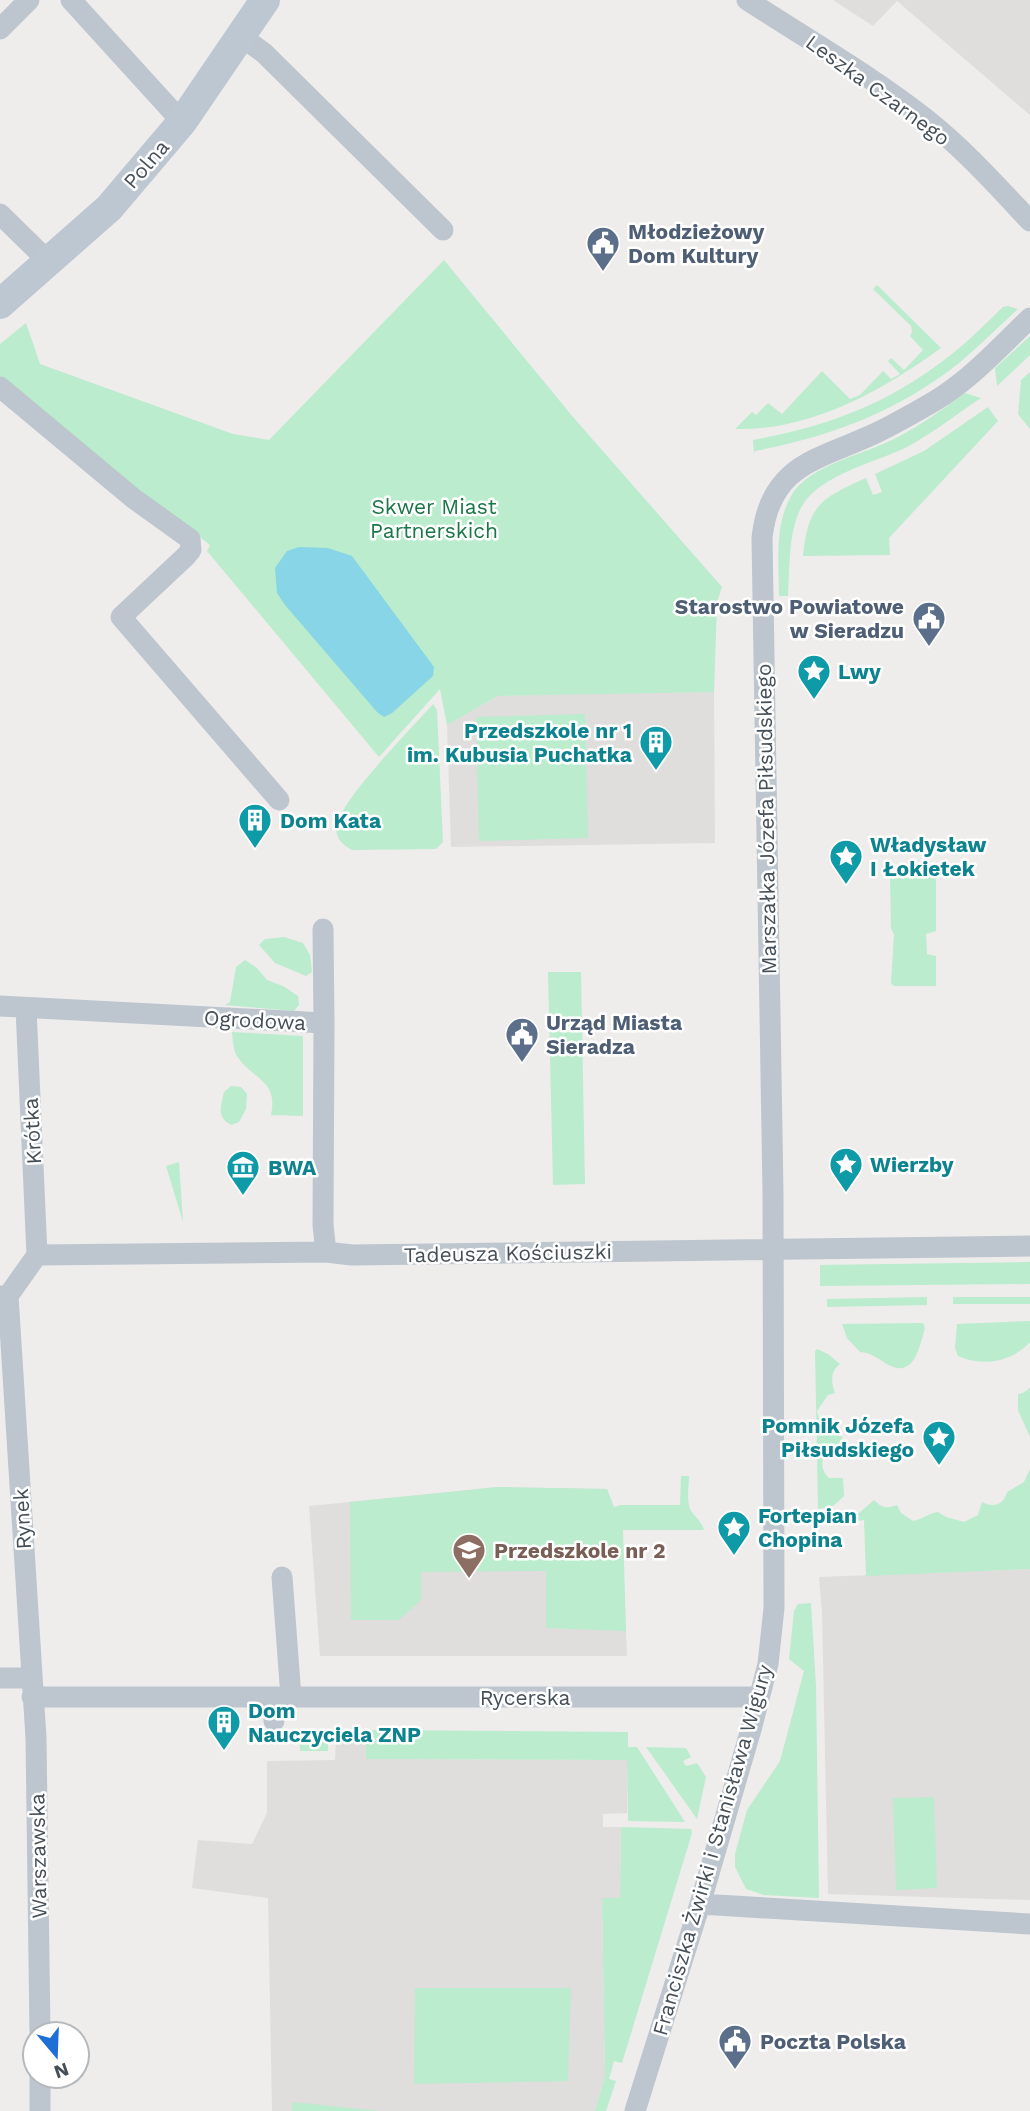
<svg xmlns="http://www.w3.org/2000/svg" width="1030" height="2111" font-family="'Work Sans',sans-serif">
<rect width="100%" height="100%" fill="#efecec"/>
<path fill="#e0dddd" d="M 833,0 L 1030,0 L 1030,115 L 897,1 L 873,26 Z
M 714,691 L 715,843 L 451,847 L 447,725 L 498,696 Z
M 498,1487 L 607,1489 L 622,1530 L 627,1656 L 320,1656 L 309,1506 Z
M 1030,1569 L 1030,1900 L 828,1894 L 822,1613 L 819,1577 Z
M 336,1741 L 366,1742 L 367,1759 L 627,1760 L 627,1813 L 603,1814 L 603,1827 L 621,1827 L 620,1898 L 602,1898 L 605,2076 L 595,2111 L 272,2111 L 268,1898 L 192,1888 L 198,1840 L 252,1844 L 267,1813 L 267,1761 L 335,1760 Z"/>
<path fill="#baeccd" d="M 444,260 L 573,417 L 722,587 L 717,602 L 714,694 L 713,692 L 498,696 L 447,725 L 440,689 L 379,757 L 207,551 L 210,545 L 200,537 L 133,498 L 0,387 L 0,344 L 26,323 L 40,364 L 233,434 L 269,440 Z
M 877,285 L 941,348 C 882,391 810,431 735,429 L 752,412 L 756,415 L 768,403 L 782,414 L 822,371 L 850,399 L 860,395 L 883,371 L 891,379 L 900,374 L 888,361 L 891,358 L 904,370 L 923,350 L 910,336 L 912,332 L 911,326 L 873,289 Z
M 1008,306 L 1018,309 C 998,327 979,346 959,363 C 897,412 832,436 755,451 L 754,454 L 753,440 C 830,426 890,403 952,354 C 970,340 986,323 1003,307 Z
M 1030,336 L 1030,355 L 997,386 L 995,368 Z
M 1030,372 L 1030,429 L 1018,414 L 1021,380 Z
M 965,393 L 981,398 C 957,414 934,432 909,446 C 878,462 820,474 802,506 C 788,531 790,567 788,596 L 779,596 C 779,563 774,526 791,496 C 809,464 867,454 898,437 C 921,425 943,409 965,393 Z
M 988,407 L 998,421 L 889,538 L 890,555 L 803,556 C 808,504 822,498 866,478 L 873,495 L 882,492 L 875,474 L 924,451 Z
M 433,704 L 437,710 L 443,842 L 436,849 L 352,850 C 343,845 337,840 336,829 C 336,804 414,726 433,704 Z
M 585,714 L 588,838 L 479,841 L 476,717 Z
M 936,877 L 936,931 L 926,934 L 927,954 L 936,956 L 936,986 L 894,986 L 891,983 L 894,934 L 891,929 L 890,878 Z
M 284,937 L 303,943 L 310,955 L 312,972 L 306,976 L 275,963 L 259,945 L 265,939 Z
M 245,960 L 257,968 L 267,980 L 283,986 L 298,996 L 299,1005 L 294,1011 L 225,1005 L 230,1002 L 236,967 Z
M 548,972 L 581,972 L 585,1184 L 553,1185 Z
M 232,1032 L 303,1036 L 303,1116 L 271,1115 C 278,1081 256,1081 239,1059 C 233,1052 233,1041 232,1032 Z
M 231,1086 L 241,1087 L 247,1094 L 246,1109 L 239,1122 L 231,1125 C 216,1117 221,1106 224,1092 Z
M 179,1162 L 183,1222 L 166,1166 Z
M 1030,1262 L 1030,1284 L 820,1286 L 820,1265 Z
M 927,1297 L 927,1305 L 827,1307 L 827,1299 Z
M 953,1297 L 1030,1297 L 1030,1304 L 953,1304 Z
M 1030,1321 L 1030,1342 C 1012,1362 982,1367 958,1356 L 955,1348 L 957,1324 Z
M 923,1323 L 925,1328 C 919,1348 914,1381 885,1363 C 876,1357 871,1353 860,1352 L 847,1338 L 842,1324 Z
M 817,1349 L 828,1354 L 840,1364 C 830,1372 831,1381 835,1393 L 828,1395 L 817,1411 C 820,1427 827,1433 842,1436 L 842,1443 L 823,1454 C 822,1464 821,1471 829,1478 L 843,1478 L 844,1496 L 833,1506 L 818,1509 L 815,1351 Z
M 1030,1388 L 1030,1437 L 1018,1410 L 1018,1394 L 1023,1393 Z
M 1030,1469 L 1030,1569 L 866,1576 L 864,1520 L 849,1522 L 874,1500 C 882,1508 886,1509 897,1505 L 901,1513 L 913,1521 C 923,1519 929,1513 938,1512 L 946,1517 L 964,1522 L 978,1515 L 982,1502 C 993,1508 1004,1505 1007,1492 L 1024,1482 Z
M 681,1476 L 689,1476 C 689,1486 686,1502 691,1511 C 696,1518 701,1521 704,1530 L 623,1530 L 626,1631 L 546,1628 L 546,1571 L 421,1572 L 421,1600 L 399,1620 L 351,1620 L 350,1502 L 498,1487 L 607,1489 L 614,1507 L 621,1505 L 680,1505 Z
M 811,1603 L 816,1686 L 819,1898 L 764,1895 L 746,1889 L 735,1867 L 735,1854 L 747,1810 L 780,1761 L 804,1671 L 789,1659 L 794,1611 L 798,1604 Z
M 299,1730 L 328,1730 L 328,1751 L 300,1751 Z
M 366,1730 L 628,1732 L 628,1747 L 637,1747 L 685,1822 L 628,1821 L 627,1760 L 366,1759 Z
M 646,1747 L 686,1748 L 691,1757 L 683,1761 L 686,1766 L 697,1763 L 706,1777 L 697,1819 Z
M 934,1797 L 937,1888 L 896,1890 L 893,1798 Z
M 621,1827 L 691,1829 L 692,1833 L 622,2063 L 614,2061 L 609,2079 L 616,2081 L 606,2111 L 595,2111 L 605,2076 L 602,1898 L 620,1898 Z
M 415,1988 L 571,1988 L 568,2081 L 414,2084 Z
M 293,2102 L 380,2111 L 292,2111 Z"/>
<path fill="#88d5e8" d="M 299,547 L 328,548 L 352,556 L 434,667 L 433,676 L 392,713 L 384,717 L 377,712 L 285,605 L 277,593 L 275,568 L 287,551 Z"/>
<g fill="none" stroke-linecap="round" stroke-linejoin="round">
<path stroke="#bdc6ce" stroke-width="21" d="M 71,0 L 182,122
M 747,0 C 807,39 870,75 926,119 C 964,149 997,186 1030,221
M 0,29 L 29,0
M 242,37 L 264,53 L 443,230
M 0,214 L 49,262
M 0,387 L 133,498 L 190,539 L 191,550 L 186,556 L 121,617 L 279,800
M 323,929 L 324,1023
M 0,1006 L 324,1023 L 323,1225 L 326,1252
M 26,1008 L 37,1255
M 0,1296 L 8,1296 L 36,1738 L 40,2034
M 8,1296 L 37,1255 L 326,1252 L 352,1255 L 1030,1246
M 282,1577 L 291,1697
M 0,1678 L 31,1678
M 32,1697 L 273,1697 L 274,1721
M 273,1697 L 759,1697
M 700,1904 L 1030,1924
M 40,2076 L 40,2111
M 635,2111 L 700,1904 L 752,1726 L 768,1664 L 774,1608 L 773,1193 L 762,538 C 770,463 819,460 876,433 C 895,424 914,413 933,402 C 970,380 999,348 1030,318"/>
<path stroke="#bdc7d2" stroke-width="30" d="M 0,304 L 109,208 L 182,122 L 265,0"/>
</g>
<defs>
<symbol id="civic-pin" viewBox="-11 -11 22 30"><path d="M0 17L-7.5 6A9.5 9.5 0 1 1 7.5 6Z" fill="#5c6f8a" stroke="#fff"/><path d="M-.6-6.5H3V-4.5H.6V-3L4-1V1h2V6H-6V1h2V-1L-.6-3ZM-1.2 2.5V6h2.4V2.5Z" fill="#fff"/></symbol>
<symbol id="sight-pin" viewBox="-11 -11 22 30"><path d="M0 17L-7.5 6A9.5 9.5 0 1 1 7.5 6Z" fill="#0f9aa8" stroke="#fff"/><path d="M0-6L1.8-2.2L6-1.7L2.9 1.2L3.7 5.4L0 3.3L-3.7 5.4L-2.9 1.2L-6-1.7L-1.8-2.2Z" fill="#fff"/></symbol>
<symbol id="building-pin" viewBox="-11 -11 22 30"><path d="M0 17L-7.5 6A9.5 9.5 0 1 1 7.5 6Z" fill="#0f9aa8" stroke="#fff"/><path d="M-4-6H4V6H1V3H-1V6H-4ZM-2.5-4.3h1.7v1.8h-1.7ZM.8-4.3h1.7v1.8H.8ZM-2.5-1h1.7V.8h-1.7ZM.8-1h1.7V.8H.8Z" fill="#fff"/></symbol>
<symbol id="museum-pin" viewBox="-11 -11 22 30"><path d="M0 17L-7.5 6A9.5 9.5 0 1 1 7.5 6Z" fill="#0f9aa8" stroke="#fff"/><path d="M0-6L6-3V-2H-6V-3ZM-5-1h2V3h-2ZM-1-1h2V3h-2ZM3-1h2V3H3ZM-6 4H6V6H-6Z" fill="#fff"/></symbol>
<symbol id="school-pin" viewBox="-11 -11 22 30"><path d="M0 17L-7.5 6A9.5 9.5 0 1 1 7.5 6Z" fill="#8d6e63" stroke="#fff"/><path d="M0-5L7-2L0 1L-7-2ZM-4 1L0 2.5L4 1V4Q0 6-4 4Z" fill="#fff"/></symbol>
</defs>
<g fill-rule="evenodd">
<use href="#civic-pin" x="584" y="224" width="38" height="52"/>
<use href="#civic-pin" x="910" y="599" width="38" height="52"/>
<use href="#sight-pin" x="795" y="652" width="38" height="52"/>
<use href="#building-pin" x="637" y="723" width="38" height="52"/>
<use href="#building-pin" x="236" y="801" width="38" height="52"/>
<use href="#sight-pin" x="827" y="837" width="38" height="52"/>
<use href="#civic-pin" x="503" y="1015" width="38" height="52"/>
<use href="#sight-pin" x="827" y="1145" width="38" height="52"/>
<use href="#museum-pin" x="224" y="1148" width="38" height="52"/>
<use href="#sight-pin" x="920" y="1418" width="38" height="52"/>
<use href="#sight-pin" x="715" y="1508" width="38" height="52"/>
<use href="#school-pin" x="450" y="1531" width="38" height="52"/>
<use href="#building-pin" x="205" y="1703" width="38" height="52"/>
<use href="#civic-pin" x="716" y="2022" width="38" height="52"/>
</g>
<g text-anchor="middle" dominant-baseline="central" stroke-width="5" stroke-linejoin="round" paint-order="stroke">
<g font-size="21" fill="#454f58" stroke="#fff">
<text transform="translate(878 90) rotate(36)">Leszka Czarnego</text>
<text transform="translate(146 164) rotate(-49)">Polna</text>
<text transform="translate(766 819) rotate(-91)">Marszałka Józefa Piłsudskiego</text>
<text transform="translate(255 1020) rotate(3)">Ogrodowa</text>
<text transform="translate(32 1131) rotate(-93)">Krótka</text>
<text transform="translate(508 1253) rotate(-1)">Tadeusza Kościuszki</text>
<text transform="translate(22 1519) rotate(-93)">Rynek</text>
<text x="525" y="1697">Rycerska</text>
<text transform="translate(712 1850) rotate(-74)">Franciszka Żwirki i Stanisława Wigury</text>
<text transform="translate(38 1856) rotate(-91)">Warszawska</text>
</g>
<g font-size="21" font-weight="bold" fill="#4e5e75" stroke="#fff" text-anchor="start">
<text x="628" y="231">Młodzieżowy<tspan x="628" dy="24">Dom Kultury</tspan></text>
<text x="904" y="606" text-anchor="end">Starostwo Powiatowe<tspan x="904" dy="24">w Sieradzu</tspan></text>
<text x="546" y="1022">Urząd Miasta<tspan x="546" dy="24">Sieradza</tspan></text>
<text x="760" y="2041">Poczta Polska</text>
</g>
<g font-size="21" fill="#197647" stroke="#fff">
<text x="434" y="506">Skwer Miast<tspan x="434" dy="24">Partnerskich</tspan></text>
</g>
<g font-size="21" font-weight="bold" fill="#0d838f" stroke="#fff" text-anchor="start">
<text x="838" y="671">Lwy</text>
<text x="632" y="730" text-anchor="end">Przedszkole nr 1<tspan x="632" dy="24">im. Kubusia Puchatka</tspan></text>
<text x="280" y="820">Dom Kata</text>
<text x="870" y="844">Władysław<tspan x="870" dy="24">I Łokietek</tspan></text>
<text x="870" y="1164">Wierzby</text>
<text x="268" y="1167">BWA</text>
<text x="914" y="1425" text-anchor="end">Pomnik Józefa<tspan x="914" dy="24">Piłsudskiego</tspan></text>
<text x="758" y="1515">Fortepian<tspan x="758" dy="24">Chopina</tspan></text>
<text x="248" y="1710">Dom<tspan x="248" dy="24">Nauczyciela ZNP</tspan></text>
</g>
<g font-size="21" font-weight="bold" fill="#785e54" stroke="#fff" text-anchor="start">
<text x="494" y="1550">Przedszkole nr 2</text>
</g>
</g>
<g transform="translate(56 2055) rotate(161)"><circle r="33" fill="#ffffff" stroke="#b5b9bc" stroke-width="2"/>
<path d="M0-5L12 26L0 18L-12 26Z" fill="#1e70d6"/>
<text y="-10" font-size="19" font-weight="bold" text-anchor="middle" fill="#454f58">N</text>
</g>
</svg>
